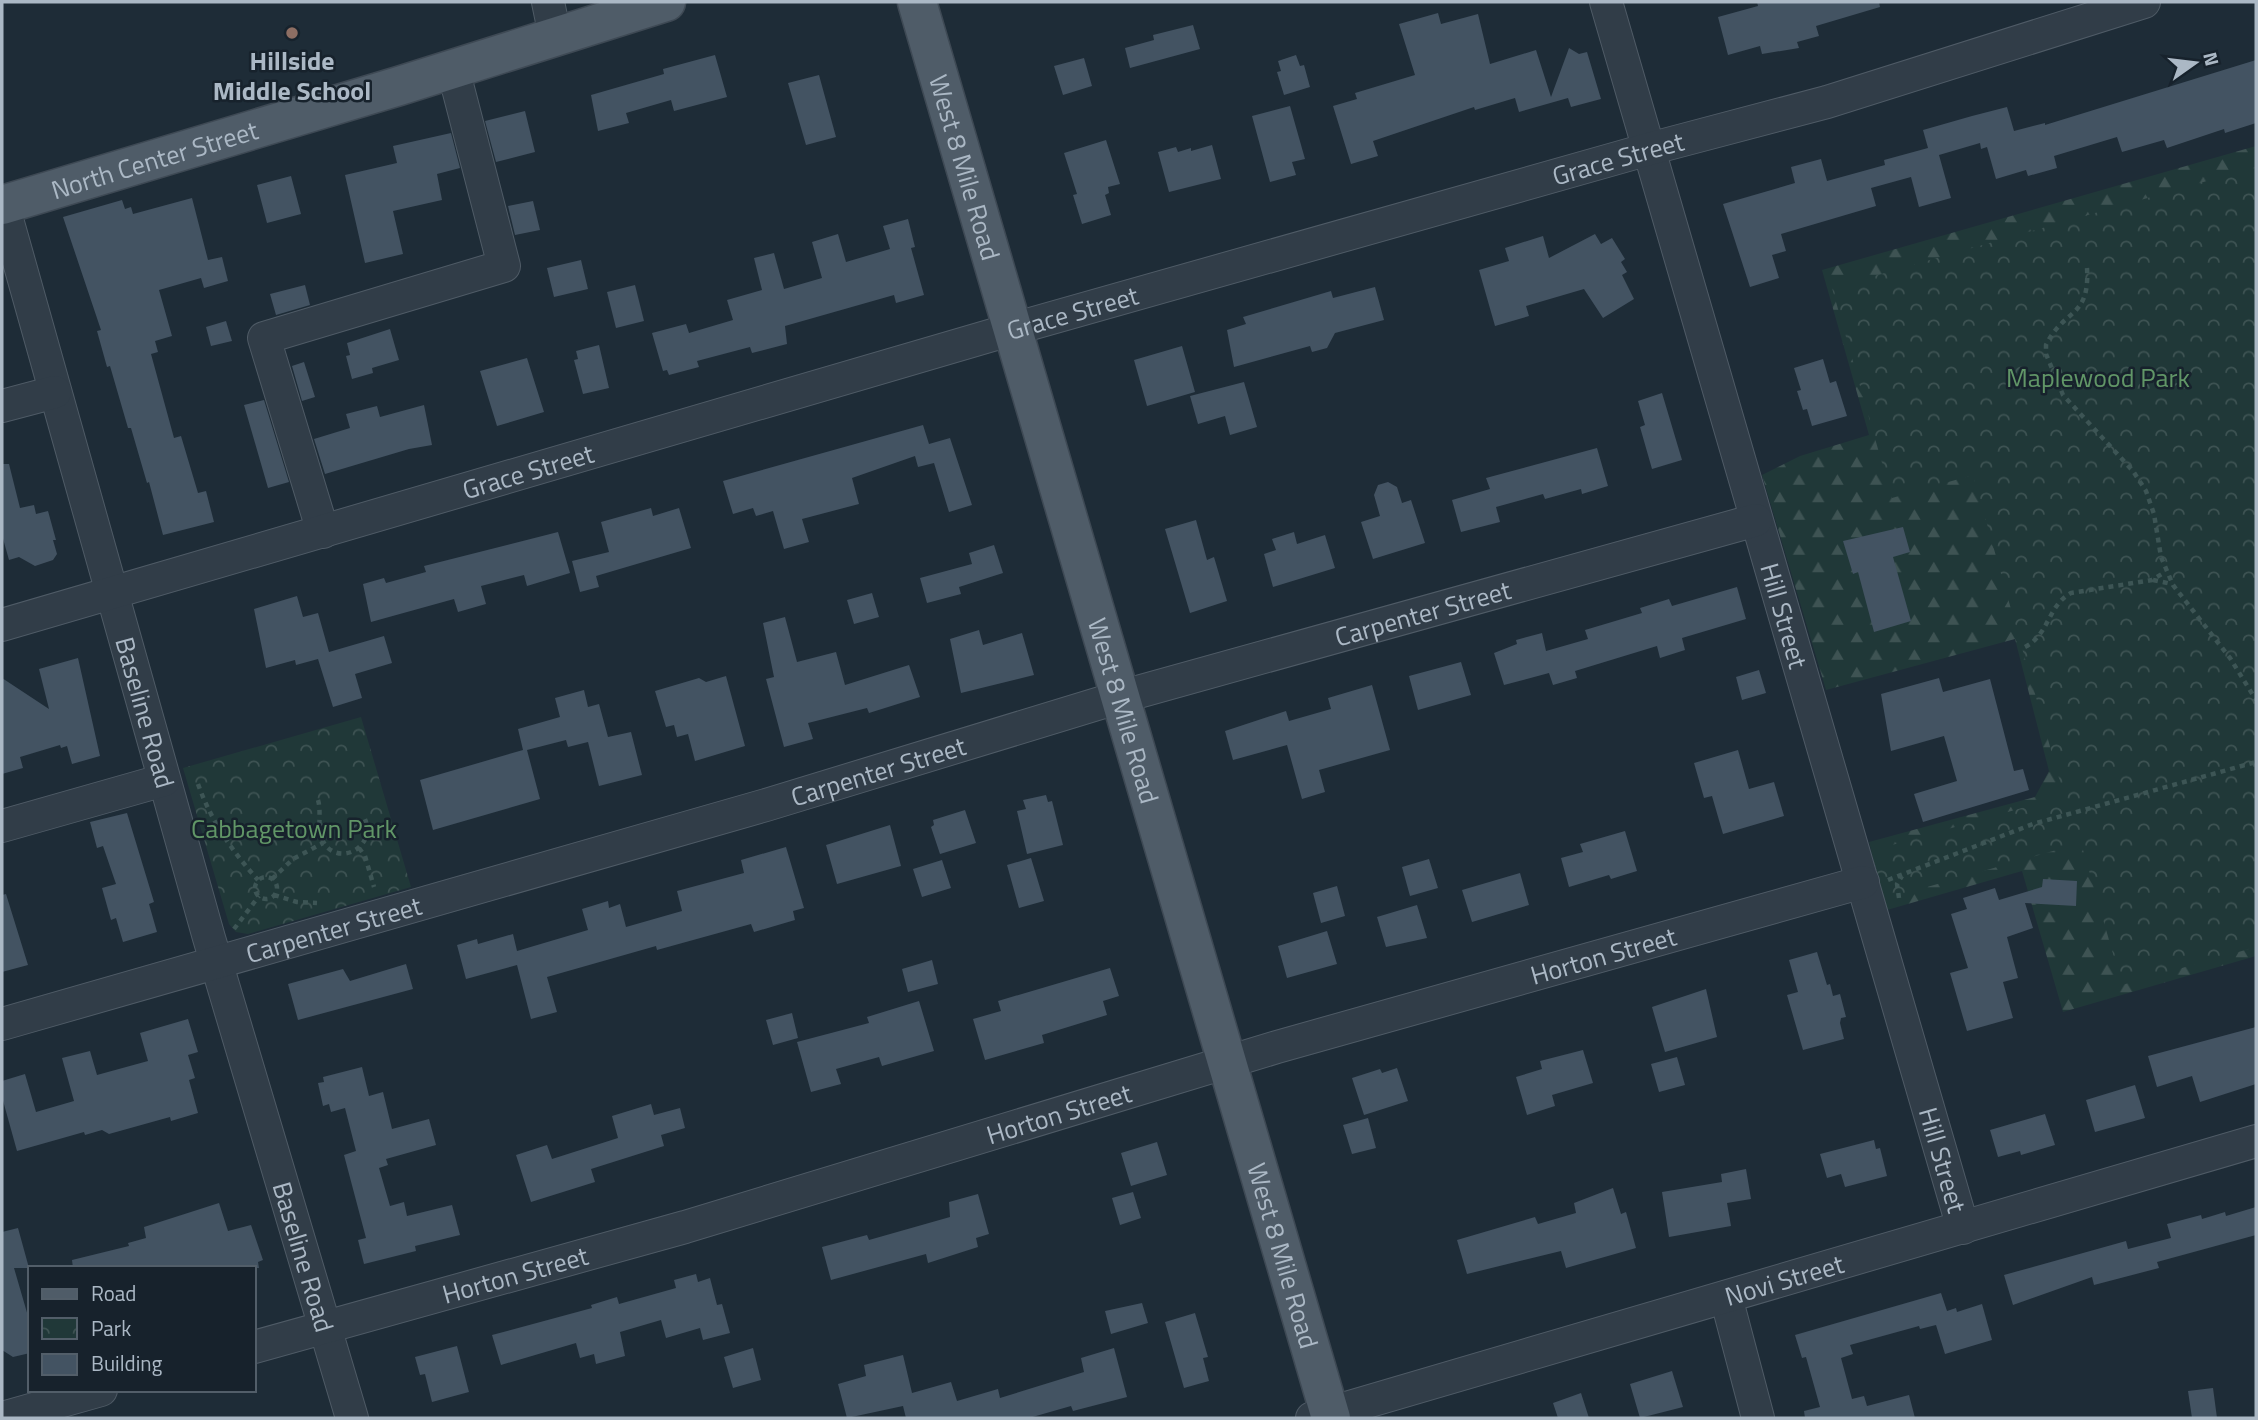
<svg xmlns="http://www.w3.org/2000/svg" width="2258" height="1420" font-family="'Titillium Web',sans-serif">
<defs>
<pattern id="forest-firs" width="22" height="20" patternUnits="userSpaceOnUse" patternTransform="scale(1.75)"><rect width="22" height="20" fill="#203838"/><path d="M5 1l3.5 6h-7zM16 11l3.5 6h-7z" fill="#3e5353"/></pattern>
<pattern id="park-crowns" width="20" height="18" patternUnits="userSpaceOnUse" patternTransform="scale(1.75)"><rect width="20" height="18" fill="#203838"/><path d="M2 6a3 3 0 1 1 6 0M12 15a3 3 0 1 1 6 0" fill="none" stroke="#3e5353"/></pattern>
</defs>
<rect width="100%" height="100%" fill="#1e2c37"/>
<path fill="url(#forest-firs)" d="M 2256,146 L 2256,956 L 2063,1012 L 2022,871 L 1887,910 L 1869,842 L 2035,797 L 2049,771 L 2015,639 L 1826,690 L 1762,475 L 1800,456 L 1869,435 L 1822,270 Z"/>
<path fill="url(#park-crowns)" d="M 2256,167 L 2256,947 L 2122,985 L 2081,843 L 1885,899 L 1871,851 L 2064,796 L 1973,475 L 1892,498 L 1832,288 Z
M 361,717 L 411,887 L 248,934 L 236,932 L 229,924 L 183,768 Z"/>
<path fill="#435362" d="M 1757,2 L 1879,2 L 1880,7 L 1816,26 L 1819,36 L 1797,42 L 1799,48 L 1762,54 L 1760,46 L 1728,55 L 1718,17 L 1758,6 Z
M 1438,13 L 1441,24 L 1478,14 L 1490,64 L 1536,50 L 1551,97 L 1569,48 L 1579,54 L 1587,52 L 1601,99 L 1571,107 L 1568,98 L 1519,112 L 1515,98 L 1475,110 L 1474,107 L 1373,141 L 1378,156 L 1351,164 L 1333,106 L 1357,99 L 1355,93 L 1415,75 L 1399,24 Z
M 1193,25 L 1200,49 L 1130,68 L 1125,48 L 1154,40 L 1153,35 Z
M 715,55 L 727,97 L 674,111 L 671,100 L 626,113 L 629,123 L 598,131 L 591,95 L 664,74 L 663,69 Z
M 1296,55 L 1300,66 L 1304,65 L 1310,87 L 1284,95 L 1277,72 L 1281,71 L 1278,61 Z
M 1084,58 L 1092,86 L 1063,95 L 1054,66 Z
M 2256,60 L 2256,123 L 2225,133 L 2224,129 L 2167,148 L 2164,140 L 2122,152 L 2117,137 L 2054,156 L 2057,168 L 2028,176 L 2026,170 L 1996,179 L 1987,147 L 1981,149 L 1980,143 L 1939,155 L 1951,198 L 1919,207 L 1911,177 L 1871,188 L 1876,206 L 1781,234 L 1786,251 L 1772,255 L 1779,278 L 1750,287 L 1723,204 L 1795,183 L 1791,167 L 1821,159 L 1827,181 L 1885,165 L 1884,160 L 1928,148 L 1923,130 L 1972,116 L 2007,107 L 2014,131 L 2045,123 L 2045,125 Z
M 819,75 L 836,137 L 806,145 L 788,83 Z
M 1290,106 L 1305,159 L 1292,162 L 1296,175 L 1270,182 L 1252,116 Z
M 525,111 L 535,152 L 496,162 L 485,121 Z
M 451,133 L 460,168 L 437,174 L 442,200 L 393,211 L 403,254 L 365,263 L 345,175 L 397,163 L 393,146 Z
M 1106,140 L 1120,184 L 1108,187 L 1109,193 L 1105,195 L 1111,215 L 1082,224 L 1073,195 L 1077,194 L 1064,153 Z
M 1212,145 L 1221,179 L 1169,192 L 1158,152 L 1176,147 L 1178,152 L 1191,148 L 1191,151 Z
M 291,176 L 301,214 L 267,223 L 257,185 Z
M 192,198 L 208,260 L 222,257 L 228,281 L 204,288 L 201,278 L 159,290 L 172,336 L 155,341 L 158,352 L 151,354 L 174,438 L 181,436 L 198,493 L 206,491 L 214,522 L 163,535 L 149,482 L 147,483 L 131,428 L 128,428 L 110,366 L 107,367 L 97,331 L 101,330 L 63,217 L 122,200 L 125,209 L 131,207 L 133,214 Z
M 533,201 L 540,230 L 515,235 L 508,206 Z
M 908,219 L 915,247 L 911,248 L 924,295 L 896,303 L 894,295 L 785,326 L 787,344 L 752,353 L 750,347 L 697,361 L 699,367 L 669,375 L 667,370 L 663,371 L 652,333 L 686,324 L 689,333 L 733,320 L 727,300 L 762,290 L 754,258 L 774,253 L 784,289 L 822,278 L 812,242 L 838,234 L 846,262 L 890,249 L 883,226 Z
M 1595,234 L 1601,244 L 1612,238 L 1625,259 L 1621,262 L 1627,272 L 1622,275 L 1634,299 L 1603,318 L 1584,289 L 1526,306 L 1529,316 L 1495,326 L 1479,270 L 1509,261 L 1505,248 L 1543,236 L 1549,258 Z
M 581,260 L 588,289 L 554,297 L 547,268 Z
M 305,285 L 310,305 L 276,315 L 270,294 Z
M 635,285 L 644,321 L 616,328 L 607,292 Z
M 1375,287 L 1384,320 L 1335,333 L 1327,348 L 1312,352 L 1310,346 L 1234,367 L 1227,330 L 1246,324 L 1243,317 L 1331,291 L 1333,298 Z
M 226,321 L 232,341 L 211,346 L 206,327 Z
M 390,329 L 399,360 L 372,368 L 373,373 L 352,379 L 346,356 L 350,355 L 347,343 Z
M 599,345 L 609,388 L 583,394 L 574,360 L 578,359 L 576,351 Z
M 1182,346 L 1195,392 L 1147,406 L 1134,360 Z
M 527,358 L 544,412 L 497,426 L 480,371 Z
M 1823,359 L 1830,383 L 1836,381 L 1847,416 L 1812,426 L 1807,409 L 1803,410 L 1797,391 L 1801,390 L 1794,368 Z
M 304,362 L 315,397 L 302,401 L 292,366 Z
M 1244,382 L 1257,427 L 1230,435 L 1225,416 L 1198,424 L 1190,396 Z
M 1662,393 L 1682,460 L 1652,469 L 1640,427 L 1645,425 L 1638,401 Z
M 264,400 L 289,482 L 268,488 L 244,405 Z
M 424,405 L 432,445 L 409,449 L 325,474 L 314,439 L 350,428 L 346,414 L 377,406 L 380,417 Z
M 923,425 L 929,444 L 950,438 L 972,505 L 949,512 L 934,463 L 918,467 L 915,456 L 852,478 L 859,504 L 802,519 L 809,542 L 784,549 L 773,511 L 756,516 L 753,508 L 733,514 L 723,481 Z
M 1597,448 L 1608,486 L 1582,494 L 1581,489 L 1545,499 L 1543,494 L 1496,507 L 1500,522 L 1461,532 L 1452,500 L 1490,489 L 1486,478 Z
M 2,464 L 9,464 L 20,508 L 34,505 L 36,514 L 48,511 L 56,540 L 53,540 L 57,554 L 53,560 L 35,566 L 19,557 L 9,560 L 2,535 Z
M 1388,482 L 1397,487 L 1402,503 L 1411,500 L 1425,543 L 1373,559 L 1361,522 L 1380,516 L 1374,495 L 1378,485 Z
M 651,508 L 653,516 L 679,508 L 691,548 L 596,576 L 599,587 L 580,592 L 572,561 L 609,552 L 601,522 Z
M 1196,520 L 1207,560 L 1214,557 L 1227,601 L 1190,613 L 1165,529 Z
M 1903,527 L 1910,552 L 1893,557 L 1911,621 L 1874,632 L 1858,572 L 1853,574 L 1843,541 Z
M 558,532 L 570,573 L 527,586 L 524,575 L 481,586 L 486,604 L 458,612 L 454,599 L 371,622 L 363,584 L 384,578 L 386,583 L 426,572 L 424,566 Z
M 1294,532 L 1297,544 L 1325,535 L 1335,568 L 1273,587 L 1264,554 L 1276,550 L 1272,539 Z
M 994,545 L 1003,573 L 959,587 L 961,594 L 927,603 L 920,578 L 972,564 L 969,553 Z
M 1737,587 L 1746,619 L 1682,638 L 1685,650 L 1660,658 L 1657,646 L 1575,671 L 1577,678 L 1553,685 L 1549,673 L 1504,685 L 1494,653 L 1517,644 L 1516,640 L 1542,633 L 1546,651 L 1588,639 L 1585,630 L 1642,613 L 1640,608 L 1669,599 L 1672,606 Z
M 872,593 L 879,617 L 854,624 L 847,600 Z
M 297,596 L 303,617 L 318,613 L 329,652 L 384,636 L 392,663 L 355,674 L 362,698 L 333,707 L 318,659 L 296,665 L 295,660 L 266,668 L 254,609 Z
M 785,617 L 797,662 L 836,652 L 845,685 L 909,665 L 920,697 L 869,713 L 867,708 L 808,723 L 813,739 L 784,747 L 766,679 L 774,677 L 763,623 Z
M 979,630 L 983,645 L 1022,633 L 1034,675 L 961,693 L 950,639 Z
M 78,658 L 100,756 L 72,764 L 67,746 L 61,748 L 60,745 L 20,757 L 23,768 L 2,774 L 2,678 L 49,709 L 39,669 Z
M 1461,662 L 1471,695 L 1418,710 L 1409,676 Z
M 1759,670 L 1766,693 L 1742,700 L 1736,677 Z
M 726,676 L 745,746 L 695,761 L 688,734 L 677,737 L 674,725 L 666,727 L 655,691 L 699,678 L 706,682 Z
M 1939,678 L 1943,692 L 1990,679 L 2014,771 L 2023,769 L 2029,790 L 1923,822 L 1914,794 L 1957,781 L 1944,736 L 1891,751 L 1881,694 Z
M 1372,685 L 1390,750 L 1319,770 L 1325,792 L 1302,799 L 1287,745 L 1233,760 L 1225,731 L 1286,711 L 1289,721 L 1331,709 L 1328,698 Z
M 584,690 L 588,707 L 599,704 L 608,737 L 631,732 L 642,775 L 599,786 L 588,742 L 568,747 L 566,740 L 527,750 L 540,799 L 433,830 L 420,780 L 523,750 L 518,729 L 560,717 L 555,698 Z
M 1738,750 L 1749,789 L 1774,782 L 1784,816 L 1723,834 L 1712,796 L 1704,798 L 1694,763 Z
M 1046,795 L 1048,802 L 1052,801 L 1063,845 L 1027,854 L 1017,811 L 1026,809 L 1023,800 Z
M 965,810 L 976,843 L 940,854 L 931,827 L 934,825 L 933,820 Z
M 127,813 L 154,902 L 149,904 L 157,932 L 123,942 L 116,918 L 111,920 L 102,888 L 116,884 L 103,846 L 97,848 L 90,822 Z
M 890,825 L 901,866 L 837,884 L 826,845 Z
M 1625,831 L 1637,871 L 1611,879 L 1609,875 L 1569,887 L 1561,858 L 1583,852 L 1580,844 Z
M 786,847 L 804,908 L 793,911 L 795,920 L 754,932 L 751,924 L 657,950 L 656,946 L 547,977 L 557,1012 L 531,1019 L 517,965 L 466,979 L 457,945 L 477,939 L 478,944 L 513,934 L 517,951 L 588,930 L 582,909 L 608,901 L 609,908 L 620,904 L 626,927 L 682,911 L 677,891 L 744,873 L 741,860 Z
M 1031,858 L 1044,901 L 1019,908 L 1007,865 Z
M 1429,859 L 1438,888 L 1410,896 L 1402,867 Z
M 942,860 L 951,888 L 922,897 L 913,869 Z
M 1520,873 L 1529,905 L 1472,922 L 1462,890 Z
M 2043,879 L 2077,881 L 2076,906 L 2025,903 L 2033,928 L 2007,937 L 2018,978 L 2003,982 L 2013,1018 L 1967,1031 L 1950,973 L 1968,968 L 1951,914 L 1967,909 L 1963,898 L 1995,888 L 1999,900 L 2042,887 Z
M 1337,886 L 1345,916 L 1321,923 L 1313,893 Z
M 6,894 L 28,965 L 2,972 L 2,895 Z
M 1417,905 L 1427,938 L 1386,947 L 1377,917 Z
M 1327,931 L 1337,964 L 1287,978 L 1278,946 Z
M 1817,952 L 1827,985 L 1830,984 L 1833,996 L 1840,994 L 1846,1017 L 1841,1018 L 1840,1023 L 1844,1039 L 1803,1050 L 1787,995 L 1798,992 L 1789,960 Z
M 932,960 L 938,984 L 908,992 L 902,969 Z
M 406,964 L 413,989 L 298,1020 L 288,984 L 343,969 L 350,981 Z
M 1110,968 L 1119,996 L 1103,1001 L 1107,1015 L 1042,1035 L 1044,1043 L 985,1060 L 973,1019 L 1001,1011 L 998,1001 Z
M 1706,989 L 1717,1037 L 1665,1052 L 1652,1007 Z
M 919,1001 L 934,1051 L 882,1066 L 879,1057 L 836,1069 L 841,1084 L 811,1092 L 797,1042 L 869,1023 L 867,1017 Z
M 792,1013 L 798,1038 L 773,1045 L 766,1020 Z
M 188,1019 L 198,1052 L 188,1055 L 195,1078 L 189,1080 L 198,1113 L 171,1121 L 170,1117 L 109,1134 L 102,1130 L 85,1135 L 84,1132 L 17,1151 L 2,1097 L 2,1081 L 25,1074 L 36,1112 L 74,1101 L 62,1058 L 90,1051 L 97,1075 L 148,1061 L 140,1033 Z
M 2256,1027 L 2256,1084 L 2200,1102 L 2192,1076 L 2157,1087 L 2148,1056 Z
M 1583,1050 L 1593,1083 L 1552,1095 L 1555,1106 L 1527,1115 L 1516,1077 L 1542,1069 L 1540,1061 Z
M 1677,1057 L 1685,1085 L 1659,1092 L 1651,1064 Z
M 362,1067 L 369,1096 L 383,1092 L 392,1129 L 429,1119 L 436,1145 L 386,1159 L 388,1165 L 379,1168 L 390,1206 L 404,1202 L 407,1216 L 452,1205 L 460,1235 L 415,1246 L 416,1251 L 364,1264 L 358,1240 L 366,1238 L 344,1155 L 356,1151 L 345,1108 L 331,1112 L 329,1104 L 323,1106 L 318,1083 L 324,1082 L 323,1077 Z
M 1397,1068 L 1408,1101 L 1364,1115 L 1352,1078 L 1380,1069 L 1382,1073 Z
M 2135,1085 L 2145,1118 L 2095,1132 L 2086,1100 Z
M 651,1104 L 654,1115 L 680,1108 L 685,1128 L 661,1135 L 664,1146 L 591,1169 L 595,1182 L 531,1202 L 516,1155 L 547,1145 L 552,1159 L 618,1138 L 612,1116 Z
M 2045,1114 L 2055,1145 L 2021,1155 L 2020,1151 L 1998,1157 L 1990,1130 Z
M 1368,1118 L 1376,1148 L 1352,1154 L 1343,1125 Z
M 1874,1140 L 1876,1149 L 1880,1148 L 1887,1176 L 1845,1187 L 1841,1174 L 1827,1178 L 1820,1154 Z
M 1157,1142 L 1167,1175 L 1131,1186 L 1121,1153 Z
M 1746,1169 L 1751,1199 L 1727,1203 L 1731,1226 L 1669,1237 L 1662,1192 L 1722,1182 L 1721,1174 Z
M 1613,1188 L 1621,1214 L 1626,1212 L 1636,1248 L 1566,1268 L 1561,1251 L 1467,1274 L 1457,1240 L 1535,1217 L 1538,1224 L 1576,1213 L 1574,1203 Z
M 1133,1192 L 1141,1218 L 1120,1225 L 1112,1198 Z
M 978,1194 L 989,1234 L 976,1238 L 978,1247 L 928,1263 L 926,1254 L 831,1280 L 822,1247 L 867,1235 L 869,1240 L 950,1217 L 949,1202 Z
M 219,1203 L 228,1231 L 251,1225 L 263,1260 L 258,1262 L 259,1268 L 73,1268 L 72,1260 L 129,1246 L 128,1243 L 146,1238 L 144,1227 Z
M 2256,1207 L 2256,1235 L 2157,1262 L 2159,1268 L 2094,1285 L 2092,1277 L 2013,1305 L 2004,1275 L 2126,1241 L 2128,1249 L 2171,1238 L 2167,1224 L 2201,1215 L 2202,1219 L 2225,1212 L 2226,1216 Z
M 18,1228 L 29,1268 L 14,1268 L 30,1323 L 30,1353 L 13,1357 L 2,1350 L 2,1232 Z
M 696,1274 L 698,1282 L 710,1278 L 717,1305 L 722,1304 L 730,1333 L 703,1340 L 700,1328 L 666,1338 L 661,1320 L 620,1332 L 625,1356 L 596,1364 L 594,1354 L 580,1358 L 576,1343 L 501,1365 L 492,1335 L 592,1308 L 591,1305 L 617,1297 L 619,1304 L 676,1288 L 674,1280 Z
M 1941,1293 L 1947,1311 L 1956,1308 L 1957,1312 L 1982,1304 L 1992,1340 L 1945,1354 L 1936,1325 L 1920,1329 L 1919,1326 L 1850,1345 L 1853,1354 L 1841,1358 L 1852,1399 L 1864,1396 L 1867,1406 L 1909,1395 L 1915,1418 L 1805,1418 L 1804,1411 L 1820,1407 L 1806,1357 L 1802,1358 L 1795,1335 Z
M 1142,1303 L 1148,1323 L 1111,1334 L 1105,1311 Z
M 1195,1313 L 1208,1357 L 1203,1358 L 1209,1381 L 1184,1388 L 1165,1322 Z
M 457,1346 L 469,1392 L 432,1402 L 425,1374 L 420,1375 L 415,1357 Z
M 753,1348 L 761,1380 L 733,1388 L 724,1357 Z
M 1114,1348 L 1127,1397 L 1073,1411 L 1071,1406 L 1029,1418 L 906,1418 L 903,1406 L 847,1418 L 838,1384 L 866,1376 L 864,1365 L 903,1355 L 912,1393 L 951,1382 L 957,1401 L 998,1389 L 1000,1398 L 1084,1372 L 1081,1358 Z
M 1672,1371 L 1683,1407 L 1640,1418 L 1630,1384 Z
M 2213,1388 L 2217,1418 L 2192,1418 L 2188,1391 Z
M 1581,1393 L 1589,1418 L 1558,1418 L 1553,1403 Z"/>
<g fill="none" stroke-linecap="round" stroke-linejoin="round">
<defs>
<g id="minor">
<path d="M 548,2 L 555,36"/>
<path id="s1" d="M 1606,2 L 1963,1228"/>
<path id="s2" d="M 3,205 L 209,938 L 352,1418"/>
<path d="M 2,406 L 55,392"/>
<path d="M 323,532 L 264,338 L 504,266 L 453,69"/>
<path id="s3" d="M 2,625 L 1013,329 L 1649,149 L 1827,102 L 2144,2"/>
<path d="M 2,826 L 164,780"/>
<path id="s4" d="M 2,1024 L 766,805 L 1120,697 L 1756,520"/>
<path d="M 1726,1297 L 1758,1418"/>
<path id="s5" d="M 254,1347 L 685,1227 L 1277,1047 L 1863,882"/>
<path d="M 2,1418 L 101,1390"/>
<path id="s6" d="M 1312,1418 L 2256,1141"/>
</g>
<g id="major">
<path id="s7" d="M 917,2 L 1331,1418"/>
<path id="s8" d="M 2,205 L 399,86 L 666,2"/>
</g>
</defs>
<use href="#minor" stroke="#4f5b66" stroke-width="34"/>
<use href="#major" stroke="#3e4954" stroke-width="41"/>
<path stroke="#3d5555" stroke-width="4.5" stroke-dasharray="5 5" stroke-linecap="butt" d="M 2087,268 C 2090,319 2064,308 2046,345 L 2046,354 L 2063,395 L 2133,471 L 2146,491 L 2154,514 L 2161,557 L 2173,585 L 2230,658 L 2256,700
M 2153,580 L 2172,584
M 2025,647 C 2049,635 2048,605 2071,593 L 2152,580 L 2165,572
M 198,784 C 211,821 232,851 258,880
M 318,800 C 322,813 316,831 324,843 C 340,868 380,845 363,815
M 359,848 L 365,856 L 374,887
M255 888a11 11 0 1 1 22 0a11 11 0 1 1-22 0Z
M 272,879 L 293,859 L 323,843
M 1888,880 L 2033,824 L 2256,762
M 274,895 L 297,902 L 317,903
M 1899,898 L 1897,884 L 1902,876
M 234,929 L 259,896"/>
<use href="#minor" stroke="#313d48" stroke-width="32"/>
<use href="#major" stroke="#4f5c68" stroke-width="38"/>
</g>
<circle fill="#8d6e63" stroke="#17222c" stroke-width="2.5" cx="292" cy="33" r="7"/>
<g text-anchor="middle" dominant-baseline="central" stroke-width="5" stroke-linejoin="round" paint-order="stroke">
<g font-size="26" font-weight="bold" fill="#abb8c5" stroke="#17222c">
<text x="292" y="60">Hillside<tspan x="292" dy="30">Middle School</tspan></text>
</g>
<g font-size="26" fill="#abb8c5" stroke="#17222c">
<text stroke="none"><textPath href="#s3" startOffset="1682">Grace Street</textPath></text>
<text stroke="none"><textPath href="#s8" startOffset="159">North Center Street</textPath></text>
<text stroke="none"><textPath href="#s7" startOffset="172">West 8 Mile Road</textPath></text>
<text stroke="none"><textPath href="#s3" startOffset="1115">Grace Street</textPath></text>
<text stroke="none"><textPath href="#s3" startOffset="548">Grace Street</textPath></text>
<text stroke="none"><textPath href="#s4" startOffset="1479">Carpenter Street</textPath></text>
<text stroke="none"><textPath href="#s1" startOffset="639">Hill Street</textPath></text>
<text stroke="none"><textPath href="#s7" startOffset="738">West 8 Mile Road</textPath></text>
<text stroke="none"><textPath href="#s2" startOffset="527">Baseline Road</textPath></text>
<text stroke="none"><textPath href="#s4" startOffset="912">Carpenter Street</textPath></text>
<text stroke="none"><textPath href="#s4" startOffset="345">Carpenter Street</textPath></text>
<text stroke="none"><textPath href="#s5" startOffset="1405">Horton Street</textPath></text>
<text stroke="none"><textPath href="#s5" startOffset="838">Horton Street</textPath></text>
<text stroke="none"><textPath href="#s1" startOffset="1206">Hill Street</textPath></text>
<text stroke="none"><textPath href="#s7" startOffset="1306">West 8 Mile Road</textPath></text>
<text stroke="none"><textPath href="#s2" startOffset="1094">Baseline Road</textPath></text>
<text stroke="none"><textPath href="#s5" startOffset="271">Horton Street</textPath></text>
<text stroke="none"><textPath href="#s6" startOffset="492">Novi Street</textPath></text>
</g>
<g font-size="26" fill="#619667" stroke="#17222c">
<text x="2098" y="377">Maplewood Park</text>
<text x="294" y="828">Cabbagetown Park</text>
</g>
</g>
<rect width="2258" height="1420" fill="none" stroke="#abb8c5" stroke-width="7"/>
<rect x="28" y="1266" width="228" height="126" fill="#17222c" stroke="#525e69" stroke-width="2"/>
<rect x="42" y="1289" width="35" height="10" fill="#4f5c68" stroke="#525e69" stroke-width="2"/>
<text x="91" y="1301" font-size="21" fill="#abb8c5">Road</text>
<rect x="42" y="1318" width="35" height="21" fill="url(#park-crowns)" stroke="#525e69" stroke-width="2"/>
<text x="91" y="1336" font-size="21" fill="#abb8c5">Park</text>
<rect x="42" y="1354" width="35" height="21" fill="#435362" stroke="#525e69" stroke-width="2"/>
<text x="91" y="1371" font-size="21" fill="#abb8c5">Building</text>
<g transform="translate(2195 63) rotate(76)" stroke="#17222c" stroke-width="5" paint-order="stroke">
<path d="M0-5L12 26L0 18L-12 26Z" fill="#abb8c5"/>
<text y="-10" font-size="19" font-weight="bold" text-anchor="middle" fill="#abb8c5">N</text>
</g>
</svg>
